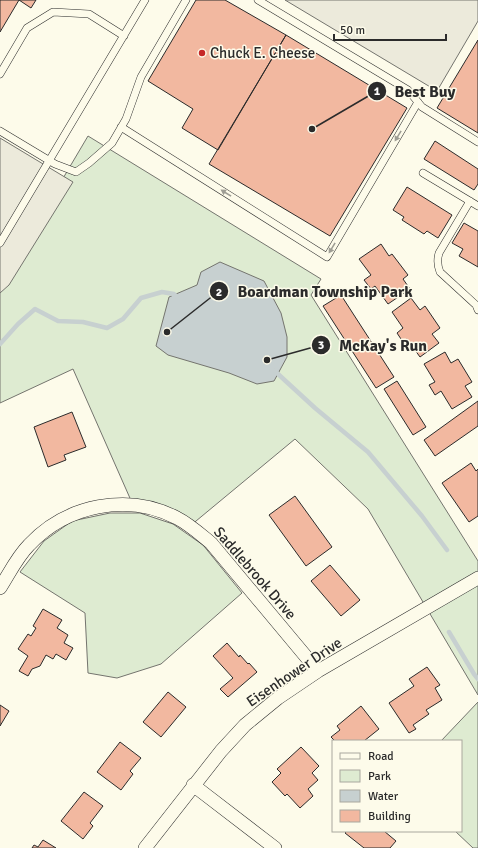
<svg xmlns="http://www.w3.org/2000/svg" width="478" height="848" font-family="Signika,sans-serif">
<rect width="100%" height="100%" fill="#fdfbea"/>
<path fill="#deebd1" stroke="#74746e" d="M 88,136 L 321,279 L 311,295 L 478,561 L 478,695 L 368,509 L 295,439 L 190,526 L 133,505 L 73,369 L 0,403 L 0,285 Z
M 110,513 L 140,513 L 173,524 L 203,545 L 242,593 L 161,664 L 117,678 L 88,673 L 85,613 L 20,572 L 44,541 L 72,521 Z
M 478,702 L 478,848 L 473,848 L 455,831 L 461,831 L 461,741 L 441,741 Z"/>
<path fill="#eceadb" stroke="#74746e" d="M 285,0 L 478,0 L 478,21 L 437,91 Z
M 0,138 L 73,182 L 9,285 L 0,293 Z"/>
<path fill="#c7d0d0" stroke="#74746e" d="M 220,262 L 264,281 L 281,313 L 287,337 L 287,357 L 274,381 L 257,384 L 229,373 L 168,355 L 156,346 L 169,297 L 197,285 L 201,272 Z"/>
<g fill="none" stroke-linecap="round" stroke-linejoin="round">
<path stroke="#c7d0d0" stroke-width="4.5" d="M 0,344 L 18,324 L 35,309 L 58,321 L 83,322 L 107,328 L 123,319 L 141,298 L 162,292 L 174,294 L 177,297
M 275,371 L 278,374 L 315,408 L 368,452 L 422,516 L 447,550
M 449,632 L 474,674 L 478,679"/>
</g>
<path fill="#f2b8a0" stroke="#2b2b2b" d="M 0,0 L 36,0 L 31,8 L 19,0 L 0,32 Z
M 196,0 L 225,0 L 286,35 L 218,150 L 182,128 L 193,109 L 148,81 Z
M 286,35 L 407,108 L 330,236 L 209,164 Z
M 478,40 L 478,133 L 437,108 Z
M 435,141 L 478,169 L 478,184 L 474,190 L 424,159 Z
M 407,187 L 452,215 L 438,238 L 427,231 L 424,234 L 402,220 L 404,217 L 393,210 Z
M 464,223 L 478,231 L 478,267 L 459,256 L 463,249 L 452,243 Z
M 381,244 L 389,256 L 392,254 L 408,275 L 403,279 L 410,289 L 388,304 L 375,286 L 371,289 L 364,280 L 371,275 L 359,259 Z
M 341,295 L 394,377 L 376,388 L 323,306 Z
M 411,298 L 420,310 L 425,306 L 440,328 L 432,334 L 439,343 L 420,357 L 407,339 L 403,342 L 397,333 L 403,328 L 392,312 Z
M 445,352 L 451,363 L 458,359 L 472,382 L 465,386 L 472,397 L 452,409 L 441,391 L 435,395 L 429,385 L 435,382 L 424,364 Z
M 397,381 L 426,427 L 413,435 L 384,389 Z
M 478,401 L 478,426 L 435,456 L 424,440 Z
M 72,412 L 86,447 L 64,455 L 66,460 L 48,467 L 34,427 Z
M 471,463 L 476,471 L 478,469 L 478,516 L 469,522 L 442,483 Z
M 295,496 L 332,547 L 306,566 L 269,515 Z
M 330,565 L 360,600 L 341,616 L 311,581 Z
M 43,609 L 62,620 L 57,628 L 68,635 L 64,643 L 73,648 L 66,660 L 56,654 L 53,659 L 46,655 L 40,666 L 32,669 L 28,676 L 19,671 L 28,656 L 18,649 L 28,634 L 31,636 L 36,628 L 33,626 Z
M 227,643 L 239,657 L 240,655 L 248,664 L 249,663 L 257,672 L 228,697 L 220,689 L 233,678 L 213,656 Z
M 427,667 L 440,685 L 435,688 L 442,700 L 426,710 L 429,714 L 413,725 L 416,729 L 409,733 L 389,703 L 414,686 L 409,679 Z
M 168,692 L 186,707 L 161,737 L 143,722 Z
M 0,705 L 9,711 L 0,726 Z
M 361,706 L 379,729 L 364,741 L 335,741 L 331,737 L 340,730 L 337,726 Z
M 120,742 L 141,758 L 130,771 L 133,774 L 121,790 L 97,772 Z
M 301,747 L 319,766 L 312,773 L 318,780 L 308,789 L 313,796 L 300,808 L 287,794 L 285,796 L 272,782 L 281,773 L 277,769 Z
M 84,792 L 103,806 L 90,823 L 93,826 L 83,839 L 61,821 Z
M 347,831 L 384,831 L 396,841 L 390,848 L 364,848 L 345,833 Z
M 43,840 L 56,848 L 32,848 L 34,845 L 38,847 Z"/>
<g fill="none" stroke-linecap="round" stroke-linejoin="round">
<defs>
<path id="service" d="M 258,0 L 408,90 L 422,107 L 478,142
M 0,74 L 27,28 L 53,12 L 89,14 L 124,36
M 121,127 L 327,257 L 418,102
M 0,131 L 55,164 L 76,172 L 89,163 L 112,143 L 126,119 L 141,77 L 186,0
M 423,173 L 478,206
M 470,201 L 439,253 C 437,260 437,265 440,272 L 476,305 L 478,310
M 0,243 L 145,0"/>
<path id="minor" d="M 0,588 C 9,574 17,557 29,545 C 66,505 128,492 177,518 C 189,524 200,534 211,543 L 318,671
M 193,785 L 275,848
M 145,848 L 221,751 L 245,725 L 278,698 L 318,671 L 478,578"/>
</defs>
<use href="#service" stroke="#2b2b2b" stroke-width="8"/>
<use href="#minor" stroke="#2b2b2b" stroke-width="14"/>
<use href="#service" stroke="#fdfbea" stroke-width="7"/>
<use href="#minor" stroke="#fdfbea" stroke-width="13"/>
</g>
<defs><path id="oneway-solid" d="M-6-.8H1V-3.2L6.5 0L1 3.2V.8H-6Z"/></defs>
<g fill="#9e9d94">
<use href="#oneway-solid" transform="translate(398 136) rotate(121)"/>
<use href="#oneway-solid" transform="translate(226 193) rotate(-148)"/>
<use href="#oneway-solid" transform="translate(332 248) rotate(121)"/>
</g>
<circle fill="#c62828" stroke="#fdfbea" stroke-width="1.5" cx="202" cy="53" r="4"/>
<g text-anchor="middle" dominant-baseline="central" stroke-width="3" stroke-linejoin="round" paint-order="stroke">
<g font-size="15" fill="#2b2b2b" stroke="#fdfbea" text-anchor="start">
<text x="210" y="53">Chuck E. Cheese</text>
</g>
<g font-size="15" fill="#2b2b2b" stroke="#fdfbea">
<text transform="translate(255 573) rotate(49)">Saddlebrook Drive</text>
<text transform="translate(294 672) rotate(-34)">Eisenhower Drive</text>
</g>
</g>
<path fill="none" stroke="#2b2b2b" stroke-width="1.5" d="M312 129L377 91M167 332L219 291M267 360L321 345"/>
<g fill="#2b2b2b" stroke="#fdfbea" stroke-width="1.5">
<circle cx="312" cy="129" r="4"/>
<circle cx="167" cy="332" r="4"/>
<circle cx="267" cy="360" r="4"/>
<circle cx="377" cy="91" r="10"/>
<circle cx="219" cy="291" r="10"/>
<circle cx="321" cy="345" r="10"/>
</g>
<g font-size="12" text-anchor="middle" font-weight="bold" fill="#fff">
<text x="377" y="95">1</text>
<text x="219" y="296">2</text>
<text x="321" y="349">3</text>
</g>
<g font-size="16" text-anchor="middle" font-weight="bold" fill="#2b2b2b" stroke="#fdfbea" stroke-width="3" stroke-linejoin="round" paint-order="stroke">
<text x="425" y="97">Best Buy</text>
<text x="325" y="297">Boardman Township Park</text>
<text x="383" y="351">McKay's Run</text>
</g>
<rect x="332" y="740" width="130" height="92" fill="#fdfbea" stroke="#a9a89e"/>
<rect x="340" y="753" width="20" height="6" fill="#fdfbea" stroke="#a9a89e"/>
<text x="368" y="760" font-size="12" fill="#2b2b2b">Road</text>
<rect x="340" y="770" width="20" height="12" fill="#deebd1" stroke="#a9a89e"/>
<text x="368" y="780" font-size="12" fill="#2b2b2b">Park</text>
<rect x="340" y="790" width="20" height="12" fill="#c7d0d0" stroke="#a9a89e"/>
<text x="368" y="800" font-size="12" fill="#2b2b2b">Water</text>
<rect x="340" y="810" width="20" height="12" fill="#f2b8a0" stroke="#a9a89e"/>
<text x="368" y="820" font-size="12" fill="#2b2b2b">Building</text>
<path d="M334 34v6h112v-6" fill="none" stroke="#2b2b2b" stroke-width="2"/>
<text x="340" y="34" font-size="12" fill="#2b2b2b" stroke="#fdfbea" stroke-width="3" paint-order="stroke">50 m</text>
</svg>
